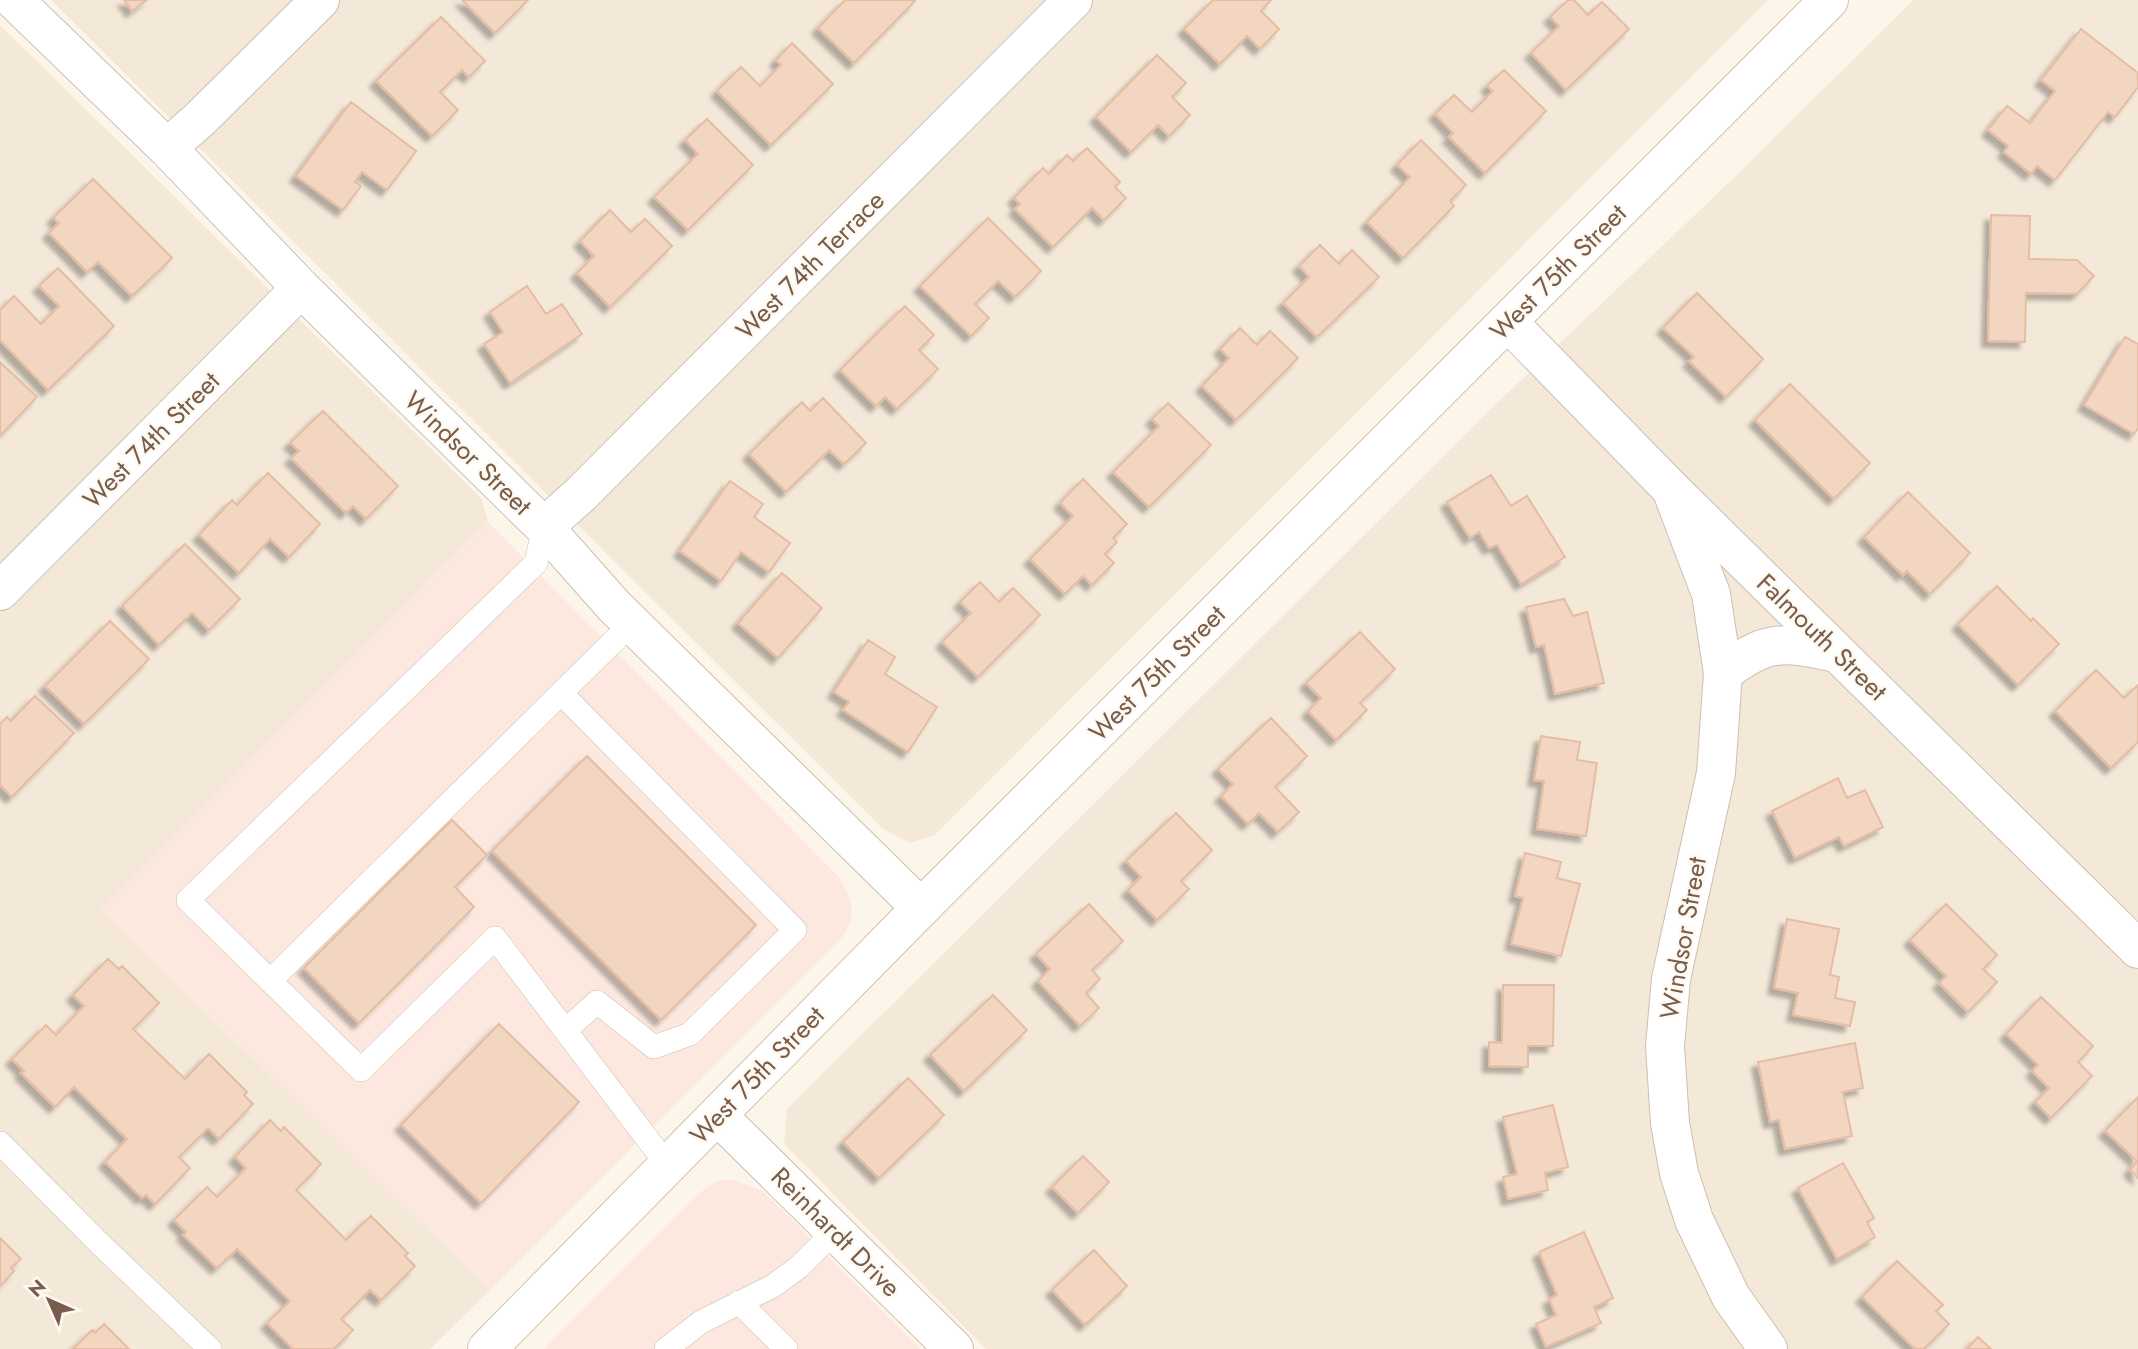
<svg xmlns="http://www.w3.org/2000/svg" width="2138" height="1349" font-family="Jost,sans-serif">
<defs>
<filter id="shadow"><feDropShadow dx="-6" dy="6" stdDeviation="2" flood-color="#0004"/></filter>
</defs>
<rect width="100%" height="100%" fill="#fcf6ea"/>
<path fill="#f4e8d9" d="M 51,0 L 1768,0 L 935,835 L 909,843 L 882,828 Z
M 1913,0 L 2138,0 L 2138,1349 L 986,1349 L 784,1144 L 787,1109 L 1496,404 L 1741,171 Z
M 0,25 L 481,498 L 488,522 L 101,910 L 490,1290 L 430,1349 L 0,1349 Z"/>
<path fill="#fce8de" d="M 488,522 L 839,877 L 848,894 L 852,908 L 850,923 L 843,936 L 490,1290 L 100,910 Z
M 733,1180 L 763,1191 L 921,1349 L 544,1349 L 702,1191 L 717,1181 Z"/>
<path fill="#f2d6c2" stroke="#e4bda3" stroke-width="2" filter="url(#shadow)" d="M 124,0 L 147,0 L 132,11 Z
M 462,0 L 528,0 L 495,33 Z
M 845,0 L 914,0 L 915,1 L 854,63 L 818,28 Z
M 1213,0 L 1271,0 L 1261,11 L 1279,29 L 1260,49 L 1247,36 L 1220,64 L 1184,29 Z
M 1568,0 L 1574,0 L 1588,15 L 1602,2 L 1629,29 L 1566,90 L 1531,53 L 1559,26 L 1550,17 Z
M 441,17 L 485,61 L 469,77 L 462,70 L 440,92 L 458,110 L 432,136 L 376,81 Z
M 2081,29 L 2138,73 L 2138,87 L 2115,117 L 2108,112 L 2055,180 L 2037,166 L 2031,174 L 2004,152 L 2008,146 L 1988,130 L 2007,106 L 2030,123 L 2055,91 L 2041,80 Z
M 792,43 L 833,84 L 771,145 L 717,91 L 741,67 L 760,86 L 781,65 L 776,60 Z
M 1157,55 L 1186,83 L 1172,97 L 1190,115 L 1169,136 L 1158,125 L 1131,152 L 1096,117 Z
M 1504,70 L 1546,111 L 1485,173 L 1449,137 L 1453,133 L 1435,114 L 1454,95 L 1472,112 L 1493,91 L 1487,86 Z
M 351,102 L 416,151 L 387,190 L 362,172 L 355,182 L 361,186 L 343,210 L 296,176 Z
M 707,119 L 753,165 L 688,230 L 654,197 L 698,154 L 685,140 Z
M 1421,140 L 1466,185 L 1450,201 L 1454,206 L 1403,258 L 1367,222 L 1410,177 L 1397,165 Z
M 1087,148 L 1120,182 L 1115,187 L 1126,198 L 1104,220 L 1092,208 L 1053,247 L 1015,209 L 1020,204 L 1014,198 L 1043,168 L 1049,174 L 1067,155 L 1073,161 Z
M 93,179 L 172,258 L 132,296 L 98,262 L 87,272 L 49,233 L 59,223 L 53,218 Z
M 610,210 L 631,232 L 645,219 L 672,246 L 610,307 L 577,273 L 594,256 L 580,241 Z
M 1991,215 L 2030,216 L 2029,259 L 2077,260 L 2094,276 L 2077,294 L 2026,293 L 2025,342 L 1988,341 Z
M 988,218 L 1041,271 L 1015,297 L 998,281 L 975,304 L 989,318 L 971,336 L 920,286 Z
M 1320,245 L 1339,264 L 1352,250 L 1379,277 L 1317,337 L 1283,303 L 1309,277 L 1299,266 Z
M 58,268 L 114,326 L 48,390 L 0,340 L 0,310 L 14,296 L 41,324 L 59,306 L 39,286 Z
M 527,286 L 546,314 L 562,304 L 582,334 L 510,383 L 484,344 L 503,332 L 490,312 Z
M 1697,293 L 1763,359 L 1726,397 L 1689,361 L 1694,357 L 1663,328 Z
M 905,306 L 934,335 L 919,350 L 938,369 L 897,409 L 885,397 L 876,406 L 840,370 Z
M 1240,328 L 1257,345 L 1270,331 L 1298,358 L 1236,420 L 1202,386 L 1229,358 L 1220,349 Z
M 2125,337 L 2138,344 L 2138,428 L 2134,434 L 2084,405 Z
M 0,362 L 37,397 L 0,436 Z
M 1790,384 L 1870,463 L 1834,499 L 1755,420 Z
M 823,398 L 866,443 L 844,464 L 829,450 L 786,492 L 749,454 L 802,402 L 810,411 Z
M 1168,403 L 1211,445 L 1149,507 L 1113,472 L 1159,426 L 1152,419 Z
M 323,411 L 398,486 L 366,519 L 353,506 L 346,513 L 291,458 L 299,451 L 290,443 Z
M 268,473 L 320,524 L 289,557 L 270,539 L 239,573 L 199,535 L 232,500 L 237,505 Z
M 1491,475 L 1511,506 L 1527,496 L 1565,557 L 1521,584 L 1497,545 L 1489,548 L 1479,532 L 1470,538 L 1447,502 Z
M 1083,479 L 1127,524 L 1113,538 L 1117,542 L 1105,554 L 1114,563 L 1092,585 L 1083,576 L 1065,594 L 1030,559 L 1073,516 L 1060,503 Z
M 730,481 L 763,504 L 754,517 L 790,543 L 769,572 L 741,552 L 721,581 L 680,551 Z
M 1908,492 L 1970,553 L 1930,594 L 1907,571 L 1903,575 L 1864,537 Z
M 185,544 L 240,599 L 209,630 L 192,613 L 159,645 L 122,606 Z
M 782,573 L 822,608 L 778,658 L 738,623 Z
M 980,582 L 999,602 L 1013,588 L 1040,615 L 978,677 L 942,642 L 971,613 L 960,602 Z
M 1997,586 L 2031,621 L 2033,618 L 2059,644 L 2018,685 L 1958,624 Z
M 1564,599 L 1573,616 L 1587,612 L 1604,683 L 1555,694 L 1544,645 L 1536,647 L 1526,607 Z
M 110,621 L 149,659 L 84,724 L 45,686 Z
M 1360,632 L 1395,669 L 1360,703 L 1367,710 L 1336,740 L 1308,711 L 1321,698 L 1306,683 Z
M 868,640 L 895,657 L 885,674 L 937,707 L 908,752 L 843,710 L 849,702 L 834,692 Z
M 2096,670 L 2124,698 L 2138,685 L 2138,742 L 2111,768 L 2055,711 Z
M 35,696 L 74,733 L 12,797 L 0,785 L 0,724 L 7,717 L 11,721 Z
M 1271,718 L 1307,756 L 1275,787 L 1299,812 L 1278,832 L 1259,813 L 1248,824 L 1221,796 L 1233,784 L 1218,769 Z
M 1541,736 L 1580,742 L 1577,760 L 1597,763 L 1586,836 L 1537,829 L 1544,781 L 1534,780 Z
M 587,756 L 756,925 L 661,1020 L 492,851 Z
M 1838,778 L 1847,798 L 1865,790 L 1883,827 L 1844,846 L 1839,837 L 1795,858 L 1772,811 Z
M 1176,813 L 1212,850 L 1181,881 L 1189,889 L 1157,920 L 1128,890 L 1141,877 L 1126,861 Z
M 452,820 L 487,855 L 455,887 L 474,907 L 359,1023 L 304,968 Z
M 1525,853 L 1561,862 L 1557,878 L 1580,884 L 1561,956 L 1511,944 L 1523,898 L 1515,896 Z
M 1089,904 L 1123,941 L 1092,970 L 1100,979 L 1086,993 L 1099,1008 L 1080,1026 L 1038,981 L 1050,969 L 1036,954 Z
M 1946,904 L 1997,955 L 1983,969 L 1997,982 L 1968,1012 L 1939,983 L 1946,976 L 1910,940 Z
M 1787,919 L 1839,929 L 1830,975 L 1839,977 L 1835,998 L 1855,1002 L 1850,1026 L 1793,1015 L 1798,993 L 1774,988 Z
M 108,959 L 119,969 L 122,966 L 159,1003 L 133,1029 L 185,1079 L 209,1054 L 247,1092 L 244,1095 L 253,1104 L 219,1139 L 208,1128 L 179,1157 L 190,1168 L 155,1204 L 146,1195 L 142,1198 L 105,1162 L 127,1139 L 74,1087 L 55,1107 L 21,1073 L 24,1071 L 12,1059 L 46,1025 L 56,1035 L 84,1006 L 73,995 Z
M 1503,985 L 1554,985 L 1553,1046 L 1528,1046 L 1528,1067 L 1489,1066 L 1489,1042 L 1502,1043 Z
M 993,995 L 1027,1030 L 964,1091 L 930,1055 Z
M 2041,997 L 2093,1046 L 2078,1062 L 2092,1076 L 2051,1118 L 2035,1102 L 2049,1088 L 2032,1071 L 2038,1065 L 2006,1034 Z
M 499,1024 L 579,1102 L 481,1203 L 401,1125 Z
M 1855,1043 L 1863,1088 L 1843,1092 L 1852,1136 L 1785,1149 L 1779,1120 L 1770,1122 L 1758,1062 Z
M 908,1078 L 944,1115 L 879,1178 L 843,1142 Z
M 2138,1097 L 2138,1178 L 2130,1170 L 2137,1161 L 2105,1131 Z
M 1553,1105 L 1568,1167 L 1545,1173 L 1548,1190 L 1508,1199 L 1503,1177 L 1517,1174 L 1503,1117 Z
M 270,1120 L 281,1131 L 284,1127 L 321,1164 L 296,1190 L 346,1240 L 371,1216 L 408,1253 L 405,1256 L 415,1266 L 381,1300 L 370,1290 L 341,1319 L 353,1330 L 334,1349 L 293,1349 L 267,1323 L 290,1301 L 237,1249 L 217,1268 L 183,1235 L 186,1232 L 174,1220 L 207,1187 L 217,1197 L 246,1168 L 235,1157 Z
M 1083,1156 L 1109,1182 L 1078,1213 L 1052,1187 Z
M 1843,1163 L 1874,1218 L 1867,1222 L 1875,1237 L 1837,1259 L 1798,1188 Z
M 1584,1232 L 1613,1298 L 1594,1307 L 1601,1323 L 1546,1347 L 1536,1324 L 1556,1315 L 1549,1299 L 1557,1295 L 1539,1252 Z
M 0,1238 L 21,1259 L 11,1268 L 14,1271 L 0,1286 Z
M 1094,1250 L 1127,1286 L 1085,1325 L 1052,1290 Z
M 1897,1261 L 1943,1305 L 1936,1311 L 1949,1324 L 1924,1349 L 1915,1349 L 1862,1297 Z
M 104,1324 L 129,1349 L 73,1349 L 92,1330 L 95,1333 Z
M 1978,1337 L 1991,1349 L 1967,1349 Z"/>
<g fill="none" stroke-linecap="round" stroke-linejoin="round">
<defs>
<path id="service" d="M 544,527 L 536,563 L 188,900 L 361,1070 L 495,938 L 668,1166
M 562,694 L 795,930 L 690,1034 L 654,1047 L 597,1002 L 566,1030
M 270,981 L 631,624
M 0,1143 L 98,1242 L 210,1349
M 739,1302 L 786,1349
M 666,1349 L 701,1322 L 773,1286 L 799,1267 L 835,1231"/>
<path id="minor" d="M 14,0 L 167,148 L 301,288 L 544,527 L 614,606 L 921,908
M 167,148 L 199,120 L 320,0
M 1508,322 L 1671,489 L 2138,949
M 1671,489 L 1711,594 L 1723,673 L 1716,773 L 1671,979 L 1665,1046 L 1670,1123 L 1679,1173 L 1694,1220 L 1731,1297 L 1768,1349
M 544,527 L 581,494 L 1073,0
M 0,591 L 301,288
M 1723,673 C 1768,638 1783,642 1837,653
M 718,1116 L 954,1349"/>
<path id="secondary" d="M 487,1349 L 921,908 L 1829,0"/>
</defs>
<use href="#service" stroke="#cfbeaf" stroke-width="24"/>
<use href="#minor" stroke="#cfbeaf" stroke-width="40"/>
<use href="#secondary" stroke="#d5c0af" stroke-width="40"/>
<use href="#service" stroke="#fff" stroke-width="23"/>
<use href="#minor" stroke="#fff" stroke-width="38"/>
<use href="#secondary" stroke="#fff" stroke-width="38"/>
</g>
<g text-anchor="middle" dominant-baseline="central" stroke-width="5" stroke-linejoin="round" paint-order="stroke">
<g font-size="26" fill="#785d4d" stroke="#fffaf1">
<text transform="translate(810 265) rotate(-45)">West 74th Terrace</text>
<text transform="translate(1558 272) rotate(-45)">West 75th Street</text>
<text transform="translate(151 440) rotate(-45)">West 74th Street</text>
<text transform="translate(468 453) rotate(44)">Windsor Street</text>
<text transform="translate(1822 637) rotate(44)">Falmouth Street</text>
<text transform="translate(1157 673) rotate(-45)">West 75th Street</text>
<text transform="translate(1683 938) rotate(-80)">Windsor Street</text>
<text transform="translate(757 1075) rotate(-46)">West 75th Street</text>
<text transform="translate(836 1232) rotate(45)">Reinhardt Drive</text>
</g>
</g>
<g transform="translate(49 1300) rotate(315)" stroke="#fffaf1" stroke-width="5" paint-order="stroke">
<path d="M0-5L12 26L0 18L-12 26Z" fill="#785d4d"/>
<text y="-10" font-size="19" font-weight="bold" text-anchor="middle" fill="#785d4d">N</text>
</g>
</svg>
